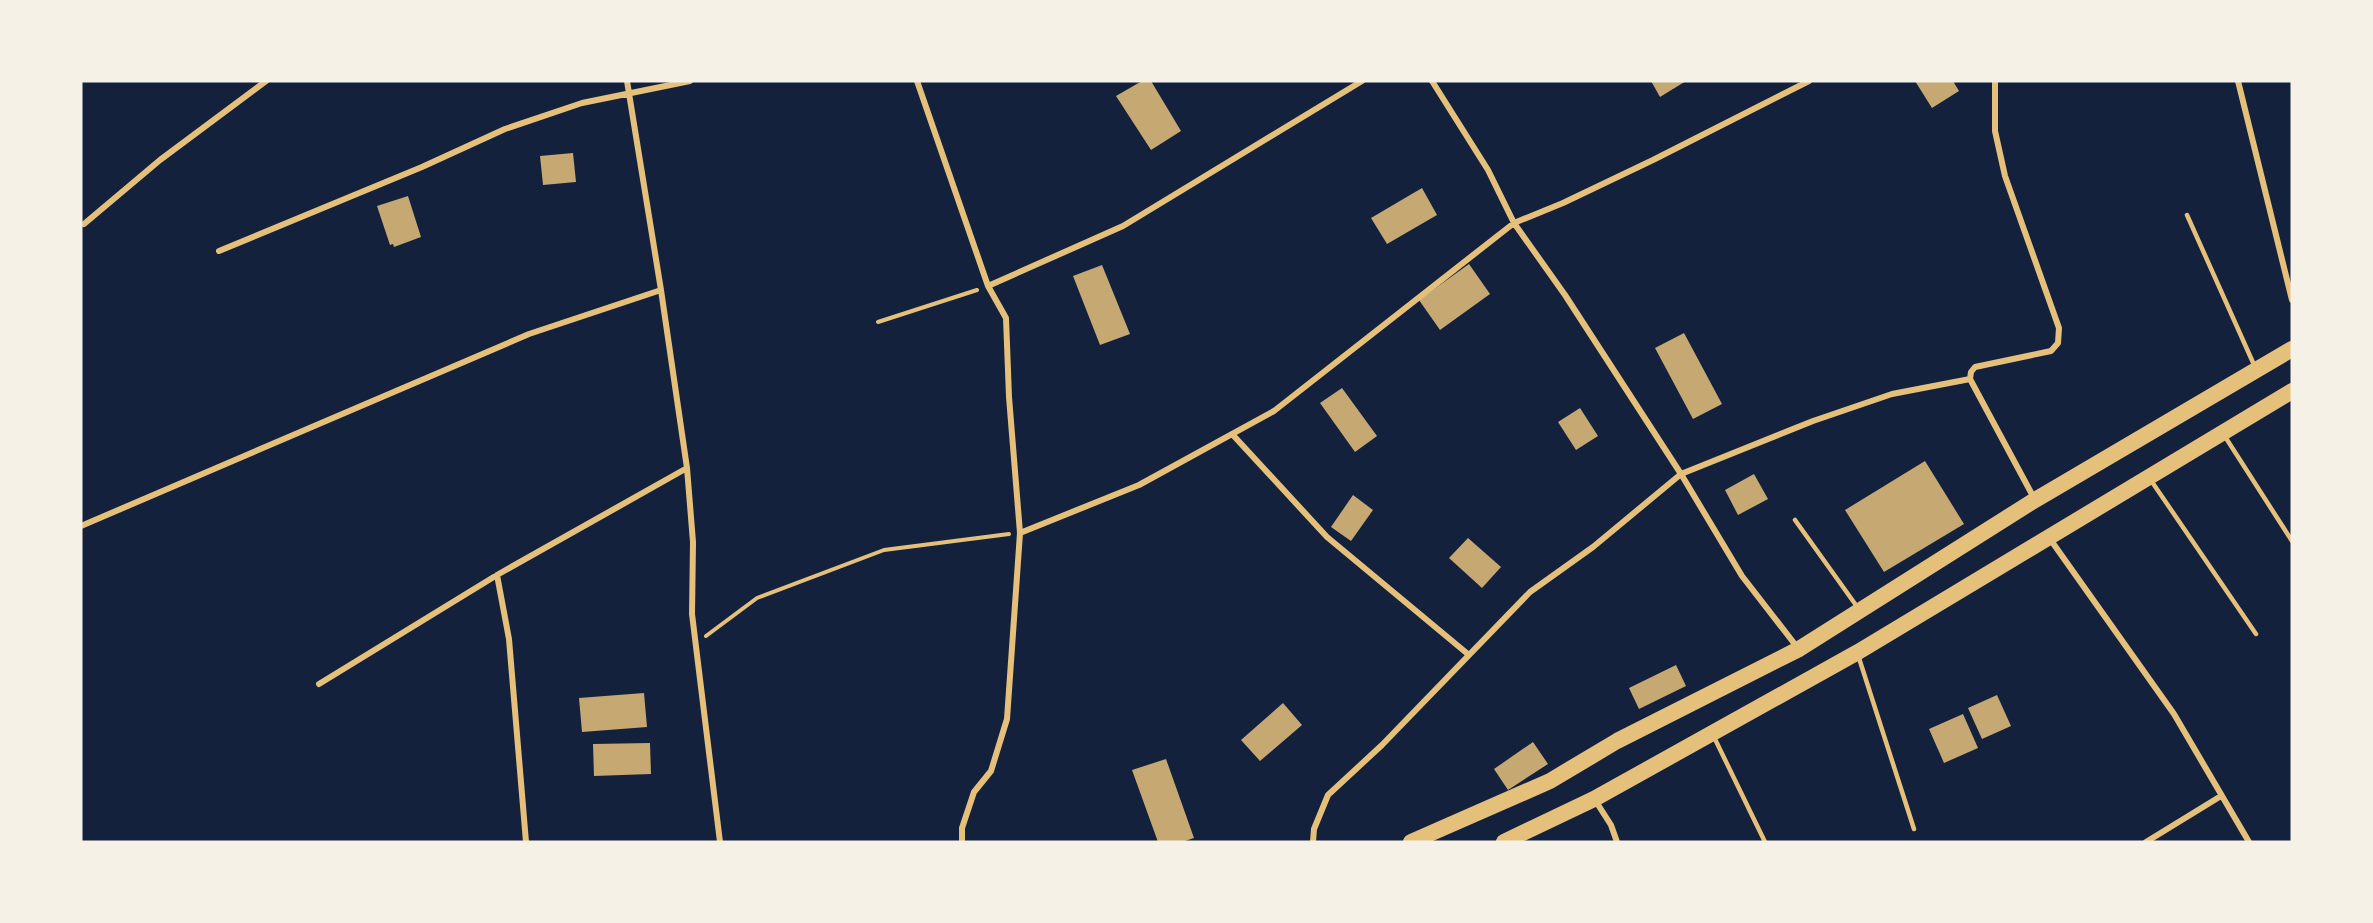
<svg xmlns="http://www.w3.org/2000/svg" width="2373" height="923" font-family="'Varela Round',sans-serif">
<rect width="100%" height="100%" fill="#14213d"/>
<path fill="#c6a872" d="M 1142,81 L 1151,81 L 1181,131 L 1151,150 L 1116,96 Z
M 1651,81 L 1686,81 L 1660,97 Z
M 1915,81 L 1953,81 L 1959,91 L 1932,108 Z
M 573,153 L 576,182 L 543,185 L 540,156 Z
M 1422,188 L 1437,215 L 1387,244 L 1371,218 Z
M 408,196 L 421,237 L 394,247 L 393,244 L 390,245 L 377,206 Z
M 1469,264 L 1490,294 L 1440,330 L 1419,300 Z
M 1102,265 L 1130,334 L 1100,345 L 1073,276 Z
M 1684,333 L 1722,404 L 1693,419 L 1655,348 Z
M 1342,388 L 1377,436 L 1355,452 L 1320,403 Z
M 1580,408 L 1598,436 L 1576,450 L 1558,422 Z
M 1925,461 L 1964,524 L 1884,572 L 1845,510 Z
M 1754,474 L 1768,499 L 1738,515 L 1725,490 Z
M 1353,495 L 1373,510 L 1351,541 L 1331,527 Z
M 1468,538 L 1501,567 L 1482,588 L 1449,558 Z
M 1676,665 L 1686,686 L 1639,709 L 1629,688 Z
M 644,693 L 647,727 L 582,732 L 579,698 Z
M 1997,695 L 2011,726 L 1982,739 L 1968,708 Z
M 1283,703 L 1302,725 L 1260,761 L 1241,740 Z
M 1963,714 L 1978,748 L 1944,763 L 1929,729 Z
M 1533,742 L 1548,764 L 1508,790 L 1494,769 Z
M 650,743 L 651,774 L 594,776 L 593,744 Z
M 1166,759 L 1194,838 L 1182,842 L 1158,842 L 1132,770 Z"/>
<g fill="none" stroke-linecap="round" stroke-linejoin="round">
<path stroke="#e5c07b" stroke-width="4" d="M 878,322 L 977,290
M 706,636 L 757,598 L 884,550 L 1009,534"/>
<path stroke="#e5c07b" stroke-width="4.5" d="M 2187,215 L 2255,367
M 2224,435 L 2292,541
M 2150,479 L 2256,634
M 1795,520 L 1858,608
M 1858,655 L 1914,829
M 1714,737 L 1765,842"/>
<path stroke="#e5c07b" stroke-width="6" d="M 627,81 L 661,290 L 687,468 L 693,542 L 692,614 L 720,842
M 917,81 L 988,286 L 1006,318 L 1009,397 L 1020,533 L 1007,719 L 991,771 L 974,792 L 962,828 L 962,842
M 1432,81 L 1488,170 L 1514,223 L 1565,295 L 1681,474 L 1742,576 L 1797,647
M 1995,81 L 1995,131 L 2005,176 L 2059,328 L 2058,343 L 2051,351 L 1975,367 L 1971,372 L 1970,379 L 2034,498
M 2238,81 L 2292,300
M 84,224 L 160,160 L 266,81
M 219,251 L 422,167 L 505,129 L 582,103 L 690,81
M 988,286 L 1123,226 L 1362,81
M 1232,434 L 1327,537 L 1469,655
M 81,526 L 529,334 L 661,290
M 1020,533 L 1139,485 L 1274,411 L 1514,223 L 1563,203 L 1653,160 L 1809,81
M 2050,539 L 2174,714 L 2249,842
M 497,575 L 509,639 L 526,842
M 319,684 L 497,575 L 687,468
M 1595,800 L 1611,825 L 1617,842
M 1313,842 L 1314,829 L 1328,795 L 1382,745 L 1530,592 L 1593,547 L 1681,474 L 1813,421 L 1892,394 L 1970,379
M 2146,842 L 2221,796"/>
<path stroke="#e5c07b" stroke-width="16" d="M 1411,842 L 1550,781 L 1617,741 L 1799,649 L 2035,500 L 2292,349
M 1504,842 L 1594,799 L 1858,652 L 2292,391"/>
</g>
<rect width="2373" height="923" fill="none" stroke="#f6f1e7" stroke-width="165"/>
</svg>
